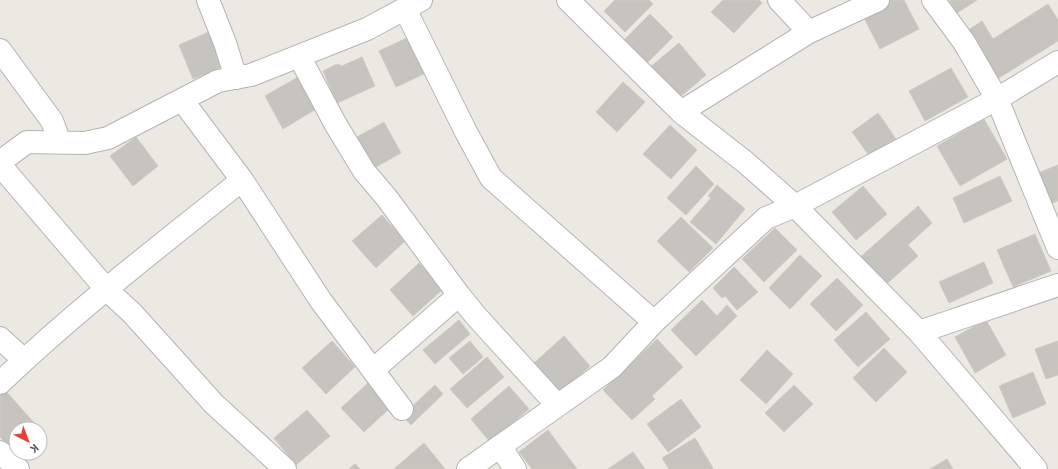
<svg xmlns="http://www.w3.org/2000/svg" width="1058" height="469" font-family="'Exo 2',sans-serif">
<rect width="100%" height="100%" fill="#ebe9e1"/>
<path fill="#c6c4be" stroke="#d0cbc0" d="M 615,0 L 649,0 L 653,4 L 625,32 L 604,11 Z
M 723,0 L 759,0 L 762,3 L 734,33 L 711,12 Z
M 888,0 L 904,0 L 919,29 L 880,49 L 862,14 Z
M 949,0 L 977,0 L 957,13 Z
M 1048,4 L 1058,20 L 1058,41 L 994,81 L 964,33 L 982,21 L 993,39 Z
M 650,14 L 673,37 L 644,66 L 621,43 Z
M 211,31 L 226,65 L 193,79 L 179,45 Z
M 409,37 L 426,73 L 396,87 L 379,51 Z
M 679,43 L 706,75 L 678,99 L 649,68 Z
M 362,57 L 375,86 L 337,103 L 323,71 L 337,64 L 342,66 Z
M 951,68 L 968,97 L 925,121 L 909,91 Z
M 298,77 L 316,109 L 283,129 L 265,96 Z
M 623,82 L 645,102 L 617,132 L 596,112 Z
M 878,113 L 896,139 L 871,158 L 852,132 Z
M 984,119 L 1007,159 L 960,186 L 937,146 Z
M 384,122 L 401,153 L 374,168 L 357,137 Z
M 670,125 L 697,150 L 671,179 L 643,154 Z
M 136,137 L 158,166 L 133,186 L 110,156 Z
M 1058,165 L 1058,201 L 1050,204 L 1038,173 Z
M 696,166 L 714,184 L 686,215 L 667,198 Z
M 1000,176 L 1012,201 L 964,223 L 953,198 Z
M 717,185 L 745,209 L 716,244 L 690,222 L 711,198 L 708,196 Z
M 863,186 L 887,214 L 856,240 L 832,212 Z
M 918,206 L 932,223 L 908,245 L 918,256 L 882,288 L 857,260 Z
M 382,215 L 405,241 L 376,268 L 352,241 Z
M 681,217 L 713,248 L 689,272 L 657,241 Z
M 775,228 L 797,250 L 764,282 L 742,259 Z
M 1035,234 L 1051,271 L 1013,287 L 997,250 Z
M 800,255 L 822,276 L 790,309 L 769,288 Z
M 984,262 L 993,283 L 949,303 L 939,282 Z
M 419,263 L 443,289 L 413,316 L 390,290 Z
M 734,267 L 758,292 L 737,310 L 725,296 L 722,298 L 713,288 Z
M 837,278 L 863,305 L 836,331 L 810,304 Z
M 702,300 L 717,316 L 727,305 L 737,316 L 696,356 L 671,330 Z
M 866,312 L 890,339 L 858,367 L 834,340 Z
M 459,320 L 470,334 L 435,364 L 423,350 Z
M 986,320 L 1006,355 L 975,373 L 955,337 Z
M 564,336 L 590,366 L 560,393 L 534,363 Z
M 657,339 L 683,367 L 652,396 L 655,399 L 632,420 L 603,390 Z
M 332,341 L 355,367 L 326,394 L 302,368 Z
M 470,341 L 483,357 L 463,374 L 449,358 Z
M 1058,341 L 1058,375 L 1046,379 L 1035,349 Z
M 884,348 L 907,372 L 876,402 L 853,378 Z
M 767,350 L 793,374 L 766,404 L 740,380 Z
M 487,357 L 504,377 L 467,408 L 450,389 Z
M 1033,372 L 1046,404 L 1013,418 L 999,386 Z
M 368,383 L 390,408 L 364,432 L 341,408 Z
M 435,385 L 443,394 L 411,425 L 402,416 Z
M 794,385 L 813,404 L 784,432 L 765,413 Z
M 509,386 L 529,409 L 490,442 L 471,419 Z
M 4,389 L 36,425 L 32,429 L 16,429 L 16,443 L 10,448 L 0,437 L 0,392 Z
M 681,399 L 701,427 L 668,452 L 647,424 Z
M 307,410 L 330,436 L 296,465 L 274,438 Z
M 548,430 L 577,469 L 532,469 L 519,452 Z
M 695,438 L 713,468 L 711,469 L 669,469 L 662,458 Z
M 424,443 L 445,469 L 394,469 Z
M 633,452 L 645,469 L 608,469 Z
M 947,459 L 953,469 L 930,469 Z
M 355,464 L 360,469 L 349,469 Z"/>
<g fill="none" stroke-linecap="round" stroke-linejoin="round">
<defs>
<path id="street" d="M 208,0 L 225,43 L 236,78
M 568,0 L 681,112 L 745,162 L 795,206 L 919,332 L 1036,469
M 779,0 L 809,32
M 933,0 L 964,42 L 997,99 L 1058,248
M 405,9 L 466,132 L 491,178 L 654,322
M 0,50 L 52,121 L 60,143
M 299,56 L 336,125 L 364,171 L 386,197 L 459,295 L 476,316 L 557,405
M 182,100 L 242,180 L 321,301 L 402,409
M 681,112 L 809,32 L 878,0
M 0,162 L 27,142 L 85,143 L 108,138 L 218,81 L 251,75 L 367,29 L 421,0
M 0,165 L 107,290 L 132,313 L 214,404 L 285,469
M 919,332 L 1058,285
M 0,338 L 24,360
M 373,370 L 459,295
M 0,383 C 76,310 160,246 242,180
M 500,446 L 515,469
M 468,469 L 612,367 L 654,322 L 766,218 L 795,206 L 997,99 L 1058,62"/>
<path id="secondary" d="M 0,452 L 18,469"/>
</defs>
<use href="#street" stroke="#b2b4b8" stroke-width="24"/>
<use href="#secondary" stroke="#b0b4b8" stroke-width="24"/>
<use href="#street" stroke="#fff" stroke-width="22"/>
<use href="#secondary" stroke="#fff" stroke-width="22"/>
</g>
<g transform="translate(28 441) rotate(138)"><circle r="19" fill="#ffffff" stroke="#bdbec0"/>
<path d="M0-3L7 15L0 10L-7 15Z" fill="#dd4435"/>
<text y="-6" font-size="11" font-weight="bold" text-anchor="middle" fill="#595d61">K</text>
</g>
</svg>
